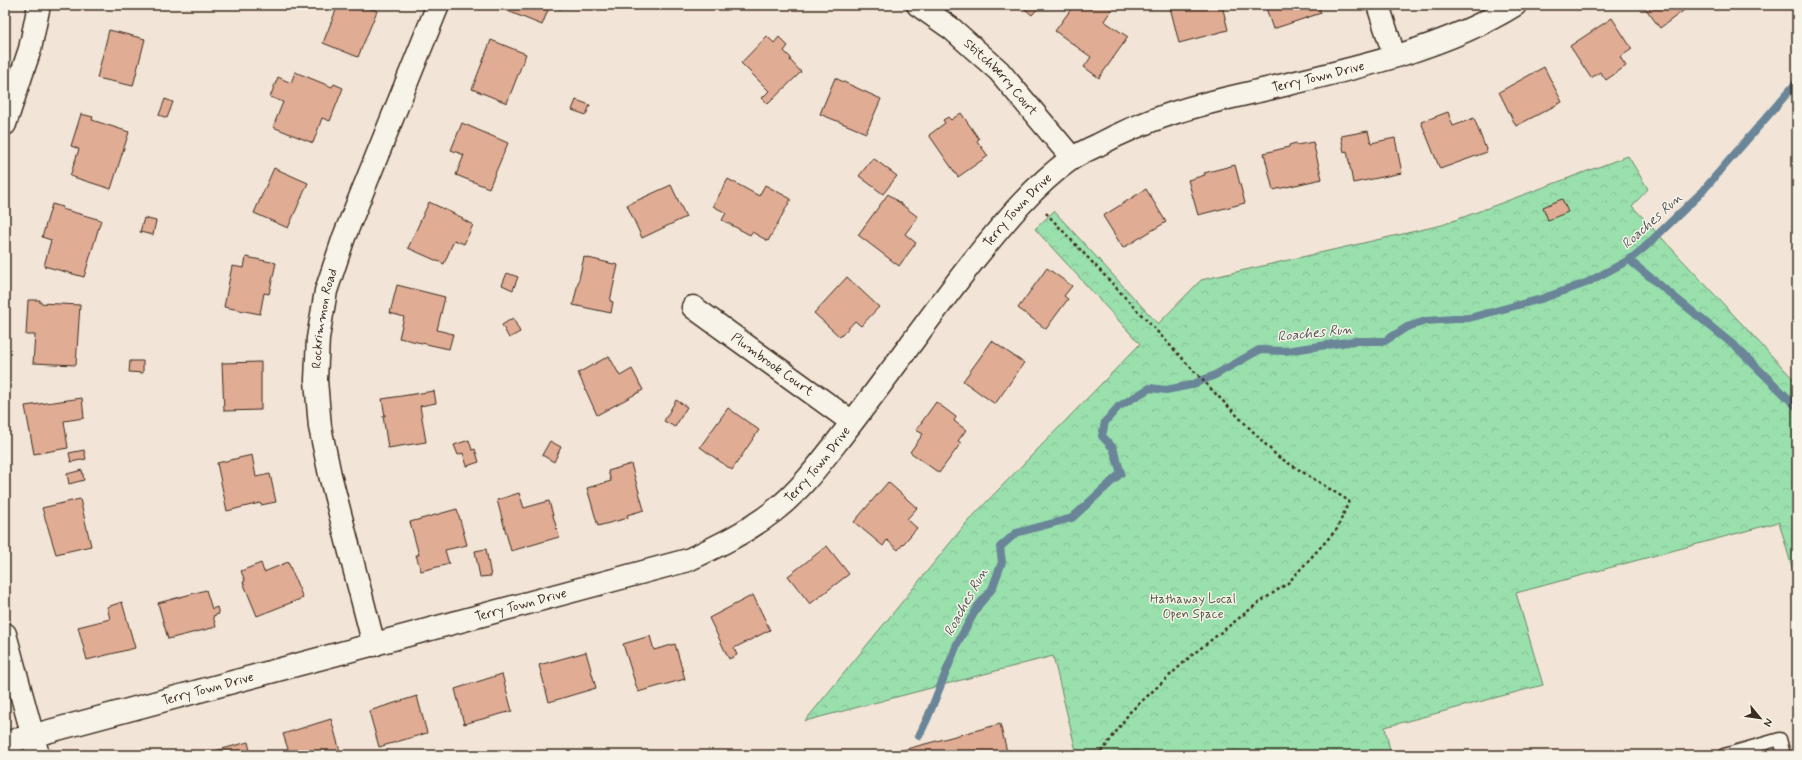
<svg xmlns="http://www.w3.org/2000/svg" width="1802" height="760" font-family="Mynerve,sans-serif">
<defs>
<pattern id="park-crowns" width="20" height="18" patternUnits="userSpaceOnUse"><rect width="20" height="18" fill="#99e0ad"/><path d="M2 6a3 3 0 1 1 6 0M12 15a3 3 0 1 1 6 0" fill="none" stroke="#85c094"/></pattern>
</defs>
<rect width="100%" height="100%" fill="#f2e5d7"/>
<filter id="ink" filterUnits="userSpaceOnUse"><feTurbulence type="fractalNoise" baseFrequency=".025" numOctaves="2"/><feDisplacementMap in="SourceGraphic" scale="8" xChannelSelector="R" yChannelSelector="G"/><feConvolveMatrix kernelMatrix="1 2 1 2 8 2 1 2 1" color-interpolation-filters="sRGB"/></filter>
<g filter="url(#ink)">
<path fill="url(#park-crowns)" stroke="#6a8566" d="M 1628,156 L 1648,189 L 1632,206 L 1797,383 L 1797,585 L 1779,522 L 1516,593 L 1543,685 L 1385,727 L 1391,755 L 1077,755 L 1053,656 L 805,721 L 968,521 L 1140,344 L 1035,229 L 1054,211 L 1158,324 L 1201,280 L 1442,225 Z"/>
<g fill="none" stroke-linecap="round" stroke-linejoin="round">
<path stroke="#6a8597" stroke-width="8" d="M 1629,260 L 1736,347 L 1797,407
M 919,736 L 928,717 L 958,642 L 978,606 L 992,589 L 1002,562 L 1000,547 L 1016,533 L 1072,518 L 1121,473 L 1113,448 L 1102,436 L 1105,422 L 1118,407 L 1150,388 L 1166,390 L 1191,385 L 1215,375 L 1259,350 L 1286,351 L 1354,341 L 1385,341 L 1407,327 L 1426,321 L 1469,318 L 1541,299 L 1586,283 L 1629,260 L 1644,248 L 1700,194 L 1797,82"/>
</g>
<path fill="#e0ac94" stroke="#3b2a1e" d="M 338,5 L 362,5 L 377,11 L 358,57 L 323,43 Z
M 507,5 L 550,5 L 542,25 L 505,10 Z
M 552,5 L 562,5 L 561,9 Z
M 620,5 L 631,5 L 630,9 Z
M 713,5 L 756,5 L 756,9 Z
M 1020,5 L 1041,5 L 1032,15 Z
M 1074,5 L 1082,5 L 1084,7 L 1086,5 L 1115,5 L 1104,21 L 1128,37 L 1099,78 L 1084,67 L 1091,57 L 1055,31 Z
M 1179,5 L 1222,5 L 1228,30 L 1179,43 L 1170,7 Z
M 1265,5 L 1318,5 L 1321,13 L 1273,29 Z
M 1643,5 L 1691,5 L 1660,28 Z
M 1612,18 L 1632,49 L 1620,57 L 1626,66 L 1606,80 L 1600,72 L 1591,78 L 1570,46 Z
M 109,30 L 145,39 L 133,86 L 97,78 Z
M 767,36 L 774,43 L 779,37 L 788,46 L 784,51 L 791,58 L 790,60 L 801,72 L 768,104 L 762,98 L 769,91 L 741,63 Z
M 491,40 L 526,54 L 507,103 L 472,89 Z
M 1544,67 L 1562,102 L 1516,126 L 1499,92 Z
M 295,72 L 332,87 L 334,84 L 343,88 L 330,121 L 322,118 L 313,143 L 273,127 L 283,102 L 270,97 L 278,77 L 291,83 Z
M 835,78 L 881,99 L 866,133 L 820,114 Z
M 165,99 L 173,102 L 167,118 L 159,115 Z
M 576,100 L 590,105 L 586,115 L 572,110 Z
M 1448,112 L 1453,126 L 1474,118 L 1487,152 L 1440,169 L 1421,122 Z
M 961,113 L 979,139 L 977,141 L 988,156 L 958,177 L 929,135 L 945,123 L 943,120 L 948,117 L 951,120 Z
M 81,114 L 93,117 L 92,120 L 129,132 L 111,189 L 70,176 L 79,149 L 71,146 Z
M 462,123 L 508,143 L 489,188 L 456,175 L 464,155 L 451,150 Z
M 1368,131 L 1371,143 L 1395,138 L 1402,173 L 1353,183 L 1347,151 L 1344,152 L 1341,136 Z
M 1313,142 L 1322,179 L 1273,190 L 1264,153 L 1289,147 L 1289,145 L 1296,143 L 1297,145 Z
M 873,158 L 897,176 L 883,194 L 859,176 Z
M 1235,165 L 1245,203 L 1198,215 L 1188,180 L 1205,175 L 1204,173 Z
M 274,168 L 308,183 L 288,228 L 254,213 Z
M 728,179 L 759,196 L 765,185 L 791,199 L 768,241 L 752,232 L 750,235 L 722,220 L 726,213 L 713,206 Z
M 671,185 L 686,217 L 642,238 L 627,205 Z
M 1146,189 L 1166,222 L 1123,248 L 1103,216 Z
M 888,194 L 918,217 L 905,234 L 916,243 L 899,266 L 858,235 Z
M 1562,199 L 1568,212 L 1548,220 L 1543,207 Z
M 429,202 L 463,218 L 462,219 L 473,225 L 464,244 L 454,240 L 444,264 L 408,248 Z
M 52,204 L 63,207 L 62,209 L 101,220 L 84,277 L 44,266 L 51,240 L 42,237 Z
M 144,218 L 156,221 L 153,235 L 140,232 Z
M 246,257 L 276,263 L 269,294 L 264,293 L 260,314 L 224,307 L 232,266 L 244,268 Z
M 584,257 L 618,265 L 610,301 L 613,302 L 611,313 L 573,305 Z
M 1047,268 L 1072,286 L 1064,296 L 1068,299 L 1046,329 L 1018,308 Z
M 507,273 L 518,277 L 513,290 L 502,285 Z
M 847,277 L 879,307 L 861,326 L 855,321 L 840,337 L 814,313 Z
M 397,285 L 445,297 L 437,330 L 453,334 L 449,349 L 399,338 L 404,317 L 390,313 Z
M 28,300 L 40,300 L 40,303 L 80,305 L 76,365 L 33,363 L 35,335 L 26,335 Z
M 513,318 L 520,332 L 509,338 L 502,325 Z
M 992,341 L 1024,363 L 995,404 L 963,381 Z
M 609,356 L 620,376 L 632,369 L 643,390 L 597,415 L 578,373 Z
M 130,361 L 143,361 L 143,373 L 129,372 Z
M 261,362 L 261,410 L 224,411 L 222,363 Z
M 434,391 L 436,403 L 420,406 L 426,442 L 388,448 L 383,416 L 385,416 L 382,399 Z
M 82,398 L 84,418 L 64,421 L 68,448 L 34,454 L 25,406 Z
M 676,400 L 687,407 L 675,427 L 664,421 Z
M 936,402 L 956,417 L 954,421 L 966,430 L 958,441 L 961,443 L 939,473 L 910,452 L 923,434 L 916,430 Z
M 728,408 L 759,430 L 732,470 L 700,447 Z
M 469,440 L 472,450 L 475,449 L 479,462 L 467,466 L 463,453 L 458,455 L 454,445 Z
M 550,441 L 561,447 L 554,462 L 542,455 Z
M 84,450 L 86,459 L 71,462 L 69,453 Z
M 252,455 L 256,477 L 270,474 L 276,502 L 261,505 L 260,503 L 227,511 L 217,463 Z
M 631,464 L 644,510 L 627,515 L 628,518 L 598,526 L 587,488 L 611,481 L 608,471 Z
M 82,470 L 84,480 L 69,484 L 67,474 Z
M 888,482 L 917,508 L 907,519 L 917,528 L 898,550 L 887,540 L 883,546 L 854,522 Z
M 519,493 L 524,508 L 549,501 L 559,537 L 511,551 L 497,500 Z
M 80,499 L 91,546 L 56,554 L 42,508 Z
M 457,509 L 467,545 L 445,550 L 449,564 L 421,571 L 416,555 L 419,555 L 410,522 Z
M 827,546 L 849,574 L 810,604 L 788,576 Z
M 486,549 L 491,576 L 480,577 L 475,551 Z
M 288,562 L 303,598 L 257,616 L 243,582 L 245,581 L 241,571 L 261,563 L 264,572 Z
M 206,590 L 212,609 L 217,607 L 219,614 L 213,616 L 216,627 L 168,639 L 158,603 Z
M 753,595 L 770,630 L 734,648 L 737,655 L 729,659 L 709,618 Z
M 122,602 L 135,648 L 87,660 L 78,627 L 110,619 L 107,607 Z
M 650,636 L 654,650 L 675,644 L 685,679 L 638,692 L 623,644 Z
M 586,652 L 596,688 L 549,702 L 539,665 Z
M 502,674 L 512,711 L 464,724 L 455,689 Z
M 417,696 L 427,733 L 379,747 L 369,711 Z
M 331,719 L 341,755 L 290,755 L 283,734 Z
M 1000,724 L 1008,755 L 884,755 Z
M 248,742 L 251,755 L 200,755 Z"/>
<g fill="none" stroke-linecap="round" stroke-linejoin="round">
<defs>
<path id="service" d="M 1724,755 L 1780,739 L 1784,755"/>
<g id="minor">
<path id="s1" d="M 918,5 L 952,29 L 999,71 L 1072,158"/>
<path d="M 1378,5 L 1394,55"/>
<path d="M 5,124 L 30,49 L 39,5"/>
<path id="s2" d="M 693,307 L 852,422"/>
<path d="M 5,634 L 38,755"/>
<path id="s3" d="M 374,645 L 330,475 L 320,427 L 316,380 L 318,338 L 326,291 L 344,237 L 438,5"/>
<path id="s4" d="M 5,743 L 688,560 C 718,546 747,532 774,511 C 801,490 822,461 843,434 C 888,377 929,317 974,260 C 1003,224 1033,186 1071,159 C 1079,154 1089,149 1098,145 C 1148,118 1195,105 1250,93 C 1337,72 1438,53 1515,5"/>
</g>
</defs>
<use href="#service" stroke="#3b2a1e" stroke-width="15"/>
<use href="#minor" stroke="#3b2a1e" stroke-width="25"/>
<path stroke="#3b2a1e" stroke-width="2.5" stroke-dasharray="3 3" stroke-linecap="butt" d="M 1046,213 L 1211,389 L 1277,456 L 1349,501 L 1337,529 L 1288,583 L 1257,604 L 1192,655 L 1130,712 L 1104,749 L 1095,755"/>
<use href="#service" stroke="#f7f3e8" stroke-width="12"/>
<use href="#minor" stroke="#f7f3e8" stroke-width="22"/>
</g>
</g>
<g text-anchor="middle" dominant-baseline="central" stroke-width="3" stroke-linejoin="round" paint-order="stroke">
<g font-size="13" fill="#3b2a1e" stroke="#f7f3e8">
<text stroke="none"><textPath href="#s4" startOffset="1530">Terry Town Drive</textPath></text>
<text stroke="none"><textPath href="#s1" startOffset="110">Stitchberry Court</textPath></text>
<text stroke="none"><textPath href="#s4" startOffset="1194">Terry Town Drive</textPath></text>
<text stroke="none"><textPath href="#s3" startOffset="334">Rockrimmon Road</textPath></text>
<text stroke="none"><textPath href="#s2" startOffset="98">Plumbrook Court</textPath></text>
<text stroke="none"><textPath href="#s4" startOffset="870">Terry Town Drive</textPath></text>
<text stroke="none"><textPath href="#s4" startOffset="534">Terry Town Drive</textPath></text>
<text stroke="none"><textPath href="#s4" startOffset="210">Terry Town Drive</textPath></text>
</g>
<g font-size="13" fill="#525842" stroke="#f7f3e8">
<text x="1193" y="599">Hathaway Local<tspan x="1193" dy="15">Open Space</tspan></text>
</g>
<g font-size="14" font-style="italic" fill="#52585b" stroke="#f7f3e8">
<text transform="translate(1652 221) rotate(-42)">Roaches Run</text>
<text transform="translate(1315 333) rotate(-6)">Roaches Run</text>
<text transform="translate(966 602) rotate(-61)">Roaches Run</text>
</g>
</g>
<rect width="1802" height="760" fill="none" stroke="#f7f3e8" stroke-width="20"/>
<rect x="10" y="10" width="1782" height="740" fill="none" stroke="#3b2a1e" stroke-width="1.5" filter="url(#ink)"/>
<g transform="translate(1760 718) rotate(119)" stroke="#f7f3e8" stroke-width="3" paint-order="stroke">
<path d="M0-3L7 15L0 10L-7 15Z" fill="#3b2a1e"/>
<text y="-6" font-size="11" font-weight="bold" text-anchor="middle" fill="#3b2a1e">N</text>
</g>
</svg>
